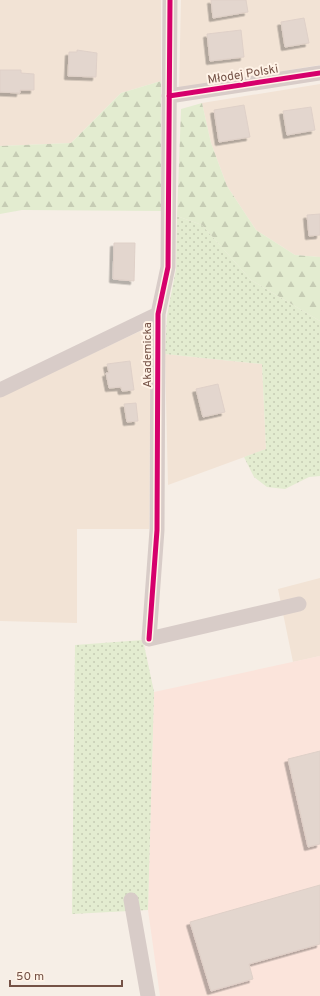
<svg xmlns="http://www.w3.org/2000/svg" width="320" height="996" font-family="Overpass,sans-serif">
<defs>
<pattern id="grass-dots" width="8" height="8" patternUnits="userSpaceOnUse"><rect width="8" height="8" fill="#e3ecd0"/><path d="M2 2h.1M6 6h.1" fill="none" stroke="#c6ccb4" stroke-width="1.8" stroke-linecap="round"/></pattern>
<pattern id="forest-firs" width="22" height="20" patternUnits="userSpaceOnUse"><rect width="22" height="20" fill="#e3ecd0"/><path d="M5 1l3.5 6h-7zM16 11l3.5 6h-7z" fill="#c6ccb4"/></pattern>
<filter id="shadow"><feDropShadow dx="-3.5" dy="3.5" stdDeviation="0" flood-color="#0004"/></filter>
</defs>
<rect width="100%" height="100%" fill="#f6eee6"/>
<path fill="#f2e3d5" d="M 0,0 L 161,0 L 161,81 L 121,93 L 71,143 L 0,146 Z
M 181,0 L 320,0 L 320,65 L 179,88 Z
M 320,84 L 320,257 L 295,255 L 256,230 L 227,186 L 211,143 L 202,103 Z
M 151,326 L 149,529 L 77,529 L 77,623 L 0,621 L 0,397 Z
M 165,354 L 262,364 L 266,449 L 168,485 Z
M 320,578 L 320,656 L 293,662 L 278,589 Z"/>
<path fill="#fbe4db" d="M 320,656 L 320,996 L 160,996 L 148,910 L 154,692 Z"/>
<path fill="url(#grass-dots)" d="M 177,216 L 202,225 L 251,280 L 320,321 L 320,476 L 309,477 L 285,489 L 267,487 L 254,477 L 244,457 L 266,449 L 262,364 L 165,354 L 167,316 L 176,269 Z
M 143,640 L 154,692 L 148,910 L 72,914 L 75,645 Z"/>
<path fill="url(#forest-firs)" d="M 161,81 L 161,211 L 22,210 L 0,214 L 0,146 L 71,143 L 121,93 Z
M 202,103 L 211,143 L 227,186 L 256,230 L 295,255 L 320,257 L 320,321 L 251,280 L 202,225 L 177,216 L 181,109 Z"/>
<path fill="#e3d6ce" stroke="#dfd0c8" filter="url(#shadow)" d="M 211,0 L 246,0 L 248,12 L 213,18 Z
M 304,18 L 309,43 L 285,47 L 281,22 Z
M 241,30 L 244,57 L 210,61 L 207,34 Z
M 77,50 L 97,53 L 96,77 L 68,76 L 69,52 L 77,52 Z
M 0,70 L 21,70 L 21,73 L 34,74 L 34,90 L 20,90 L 20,93 L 0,92 Z
M 244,105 L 250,137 L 219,142 L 214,110 Z
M 311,107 L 315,130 L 287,135 L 283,111 Z
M 320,214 L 320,235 L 309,236 L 307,215 Z
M 114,243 L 135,243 L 134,281 L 113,279 Z
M 130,361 L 134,390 L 122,391 L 121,387 L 109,388 L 106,373 L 109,373 L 107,364 Z
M 218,384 L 225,412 L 203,417 L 196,389 Z
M 136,403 L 138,421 L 127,422 L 124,404 Z
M 320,751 L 320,844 L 308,847 L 288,759 Z
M 320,885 L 320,944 L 249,964 L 253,979 L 211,991 L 190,922 Z"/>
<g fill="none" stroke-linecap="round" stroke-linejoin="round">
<path stroke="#d8ccc8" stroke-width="15" d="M 170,0 L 168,267 L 158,314 L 157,530 L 149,639 L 299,604
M 169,96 L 320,73
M 0,390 L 158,314
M 131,900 L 148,996"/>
<defs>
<path id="cycleway" d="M 169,96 L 320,73
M 149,639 L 157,530 L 158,314 L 168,267 L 170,0"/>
</defs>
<use href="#cycleway" stroke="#fff3e7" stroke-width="8"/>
<use href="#cycleway" stroke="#d6006c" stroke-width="5"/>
</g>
<g text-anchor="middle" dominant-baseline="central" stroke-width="4" stroke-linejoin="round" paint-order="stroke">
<g font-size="12" fill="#755246" stroke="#fff3e7">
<text transform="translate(243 75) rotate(-9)">Młodej Polski</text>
<text transform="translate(148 355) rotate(-90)">Akademicka</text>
</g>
</g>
<path d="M10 980v6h112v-6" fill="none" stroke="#755246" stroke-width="2"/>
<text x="16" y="980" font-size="12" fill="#755246" stroke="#fff3e7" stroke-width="3" paint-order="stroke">50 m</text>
</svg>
